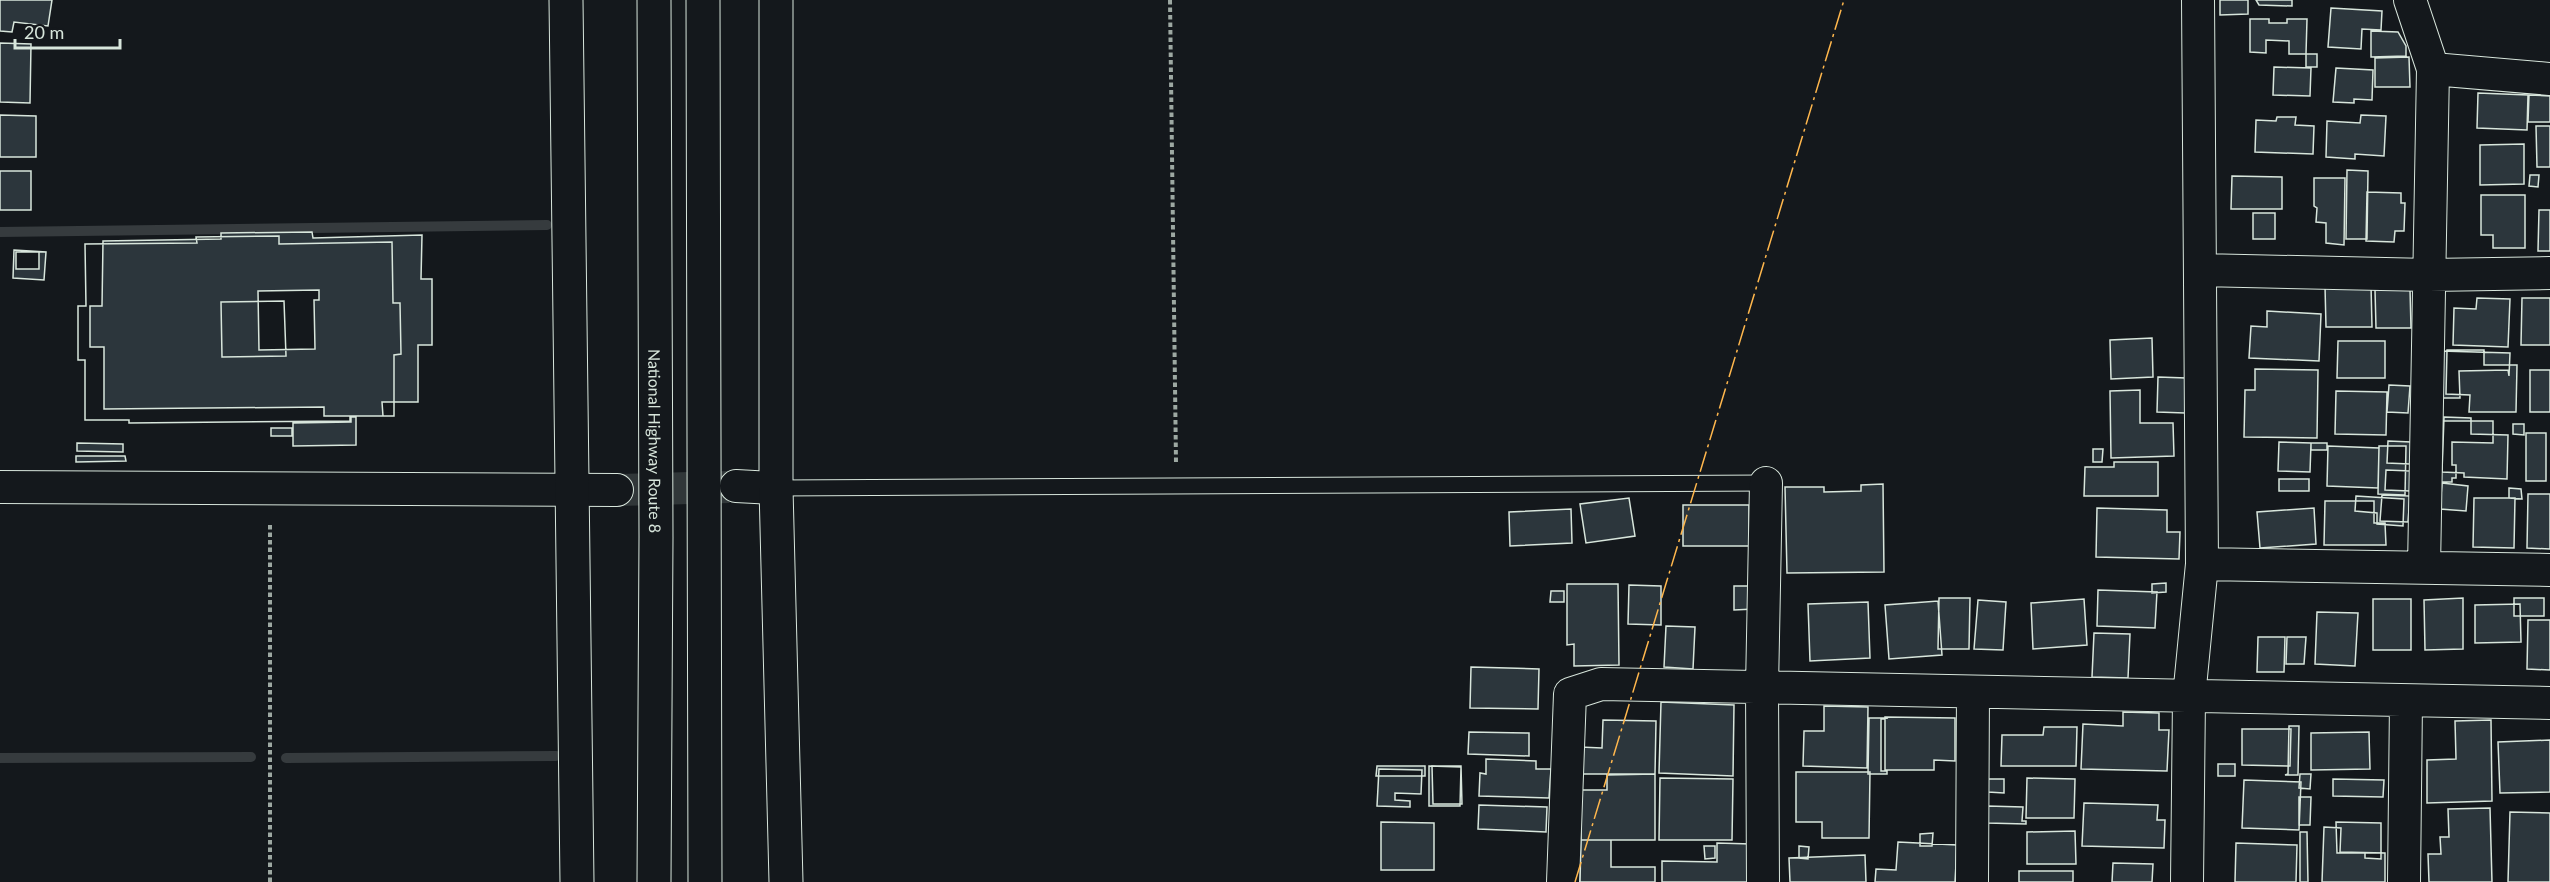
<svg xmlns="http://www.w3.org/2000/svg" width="2550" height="882" font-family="Lato,sans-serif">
<rect width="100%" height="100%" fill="#14181c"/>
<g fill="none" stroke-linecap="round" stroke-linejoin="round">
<path stroke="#363b3e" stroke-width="10" d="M 0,232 L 547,225
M 0,758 L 251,757
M 286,758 L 556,756"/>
</g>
<path fill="#2c363c" stroke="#d8e6dc" stroke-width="1.5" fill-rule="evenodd" d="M 0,0 L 52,0 L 48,26 L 14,22 L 12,32 L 0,31 Z
M 2220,0 L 2248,0 L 2248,14 L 2220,15 Z
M 2256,0 L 2292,0 L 2292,6 L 2259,5 Z
M 2331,8 L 2382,11 L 2381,30 L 2362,29 L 2361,49 L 2328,47 Z
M 2250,19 L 2269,19 L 2269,23 L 2287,23 L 2287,19 L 2307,19 L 2306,54 L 2289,54 L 2289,41 L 2266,40 L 2266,53 L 2250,52 Z
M 2371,31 L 2398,32 L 2406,46 L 2406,56 L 2371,57 Z
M 0,43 L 31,44 L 30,103 L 0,102 Z
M 2306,54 L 2317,54 L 2317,67 L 2306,67 Z
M 2409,57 L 2410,87 L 2375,87 L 2375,58 Z
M 2274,67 L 2311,68 L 2310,96 L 2273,95 Z
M 2336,68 L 2373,70 L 2372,100 L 2354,99 L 2354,103 L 2333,102 Z
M 2478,93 L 2528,95 L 2527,130 L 2477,128 Z
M 2529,95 L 2550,96 L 2550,122 L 2528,122 Z
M 0,115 L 36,116 L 36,157 L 0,157 Z
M 2361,115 L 2386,116 L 2384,156 L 2355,154 L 2355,159 L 2326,157 L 2327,121 L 2360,123 Z
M 2277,117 L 2296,117 L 2295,125 L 2314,126 L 2313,154 L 2255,152 L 2256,120 L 2276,121 Z
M 2536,126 L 2550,126 L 2550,167 L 2537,167 Z
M 2524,144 L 2524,184 L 2480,185 L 2480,145 Z
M 2347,170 L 2368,171 L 2367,239 L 2346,239 Z
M 0,171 L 31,171 L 31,210 L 0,210 Z
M 2530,175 L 2539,175 L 2538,187 L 2529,186 Z
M 2232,176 L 2282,177 L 2282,209 L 2231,209 Z
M 2314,178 L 2345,178 L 2344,245 L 2326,243 L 2326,223 L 2316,222 L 2317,208 L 2314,206 Z
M 2367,192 L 2401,193 L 2401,203 L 2405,203 L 2404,231 L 2395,231 L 2394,242 L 2366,241 Z
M 2481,195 L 2525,195 L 2525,248 L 2493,248 L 2493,235 L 2481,235 Z
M 2539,210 L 2550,210 L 2550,251 L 2538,251 Z
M 2253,213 L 2275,213 L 2275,239 L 2253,239 Z
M 312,232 L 313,238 L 422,235 L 421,279 L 432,279 L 432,345 L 418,345 L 418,402 L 382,402 L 383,416 L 324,416 L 324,407 L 104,409 L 104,347 L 90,347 L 90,306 L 102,306 L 103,241 L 221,239 L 221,233 ZM 319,290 L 319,300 L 314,300 L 315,349 L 259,350 L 258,291 Z
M 279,236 L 279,244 L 392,242 L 393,303 L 400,303 L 401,354 L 394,355 L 394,416 L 350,416 L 350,421 L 129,423 L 129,420 L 85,420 L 85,360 L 78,360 L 78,306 L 86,306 L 85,244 L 197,243 L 196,237 ZM 284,301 L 286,356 L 222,357 L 221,302 Z
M 279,236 L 279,244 L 392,242 L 393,303 L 400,303 L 401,354 L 394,355 L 394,416 L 350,416 L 350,421 L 129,423 L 129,420 L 85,420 L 85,360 L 78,360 L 78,306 L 86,306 L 85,244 L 197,243 L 196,237 Z
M 14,250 L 46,252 L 44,280 L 13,278 Z
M 16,252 L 39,252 L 39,269 L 16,269 Z
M 2371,285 L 2372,327 L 2326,327 L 2325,286 Z
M 2410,289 L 2411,328 L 2376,328 L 2375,290 Z
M 2477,298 L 2510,299 L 2508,347 L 2453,345 L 2454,308 L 2476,309 Z
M 2522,298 L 2550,298 L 2550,345 L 2521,345 Z
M 284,301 L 286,356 L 222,357 L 221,302 Z
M 2267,311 L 2321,314 L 2319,361 L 2249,358 L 2251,326 L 2267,327 Z
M 2152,338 L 2153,377 L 2111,379 L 2110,340 Z
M 2338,341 L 2385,341 L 2385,378 L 2337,378 Z
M 2447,350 L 2484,350 L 2484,365 L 2517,365 L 2516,412 L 2469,412 L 2470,395 L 2446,394 Z
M 2440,351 L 2510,353 L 2509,376 L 2508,370 L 2459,371 L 2460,398 L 2439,398 Z
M 2255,369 L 2318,370 L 2317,438 L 2244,437 L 2245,390 L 2255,390 Z
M 2530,370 L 2550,370 L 2550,412 L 2530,412 Z
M 2158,377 L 2186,378 L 2185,413 L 2157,412 Z
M 2389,385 L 2410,386 L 2408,413 L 2387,412 Z
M 2140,390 L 2140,423 L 2173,423 L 2174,456 L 2111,458 L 2110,391 Z
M 2336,391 L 2387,392 L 2386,435 L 2335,434 Z
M 351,417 L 356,417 L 356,445 L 293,446 L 293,423 L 351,422 Z
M 2444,417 L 2471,418 L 2471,434 L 2508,435 L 2507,479 L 2464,477 L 2464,473 L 2442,472 Z
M 2438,421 L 2493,421 L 2493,443 L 2452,442 L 2452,465 L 2456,465 L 2456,478 L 2452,478 L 2452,482 L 2438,482 Z
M 2513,424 L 2524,424 L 2524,435 L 2513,434 Z
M 271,428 L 292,428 L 292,436 L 271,436 Z
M 2526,433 L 2546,433 L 2546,481 L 2526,481 Z
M 2388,441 L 2411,442 L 2410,464 L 2387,463 Z
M 2279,442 L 2311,443 L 2310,472 L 2278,471 Z
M 77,443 L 123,444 L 123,452 L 77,451 Z
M 2311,443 L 2327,443 L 2327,450 L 2311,450 Z
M 2328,446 L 2379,448 L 2378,488 L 2327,486 Z
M 2379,446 L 2406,446 L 2405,495 L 2378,494 Z
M 2093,449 L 2103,449 L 2102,462 L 2093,462 Z
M 76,456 L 125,456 L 126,461 L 76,462 Z
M 2114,462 L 2158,462 L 2158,496 L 2084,496 L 2085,467 L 2114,467 Z
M 2386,470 L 2411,471 L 2410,491 L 2385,490 Z
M 2279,479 L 2309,479 L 2309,491 L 2279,491 Z
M 2442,483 L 2468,486 L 2466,511 L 2440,509 Z
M 1883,484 L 1884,572 L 1787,573 L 1785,487 L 1824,487 L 1824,492 L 1861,491 L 1861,485 Z
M 2509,488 L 2521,489 L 2522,499 L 2509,498 Z
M 2528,494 L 2550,494 L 2550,549 L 2527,548 Z
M 2382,495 L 2410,496 L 2408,522 L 2380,521 Z
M 2356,496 L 2404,499 L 2403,526 L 2377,524 L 2377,513 L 2355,511 Z
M 1629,498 L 1635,536 L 1586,543 L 1580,504 Z
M 2474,498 L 2515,498 L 2514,548 L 2473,547 Z
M 2325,501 L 2374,501 L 2374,523 L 2385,523 L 2386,545 L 2324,545 Z
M 1683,505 L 1749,505 L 1749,546 L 1683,546 Z
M 2097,508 L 2167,510 L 2167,532 L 2180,532 L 2179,559 L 2096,557 Z
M 2314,508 L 2316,544 L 2260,548 L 2257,512 Z
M 1571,509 L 1572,543 L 1510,546 L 1509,512 Z
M 2166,583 L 2166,592 L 2152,593 L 2152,584 Z
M 1567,584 L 1618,584 L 1619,665 L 1574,666 L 1574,644 L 1567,645 Z
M 1629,585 L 1661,586 L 1661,625 L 1628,624 Z
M 1734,586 L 1754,586 L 1754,609 L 1734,610 Z
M 2098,590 L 2157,592 L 2155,628 L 2097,626 Z
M 1551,591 L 1564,591 L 1564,602 L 1550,602 Z
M 1939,598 L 1970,598 L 1969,649 L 1938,649 Z
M 2463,598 L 2463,649 L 2425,650 L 2424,600 Z
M 2514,598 L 2544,598 L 2544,616 L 2514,616 Z
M 2084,599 L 2087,645 L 2033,649 L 2031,603 Z
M 2373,599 L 2411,599 L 2411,650 L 2373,650 Z
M 1978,600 L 2006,602 L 2003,650 L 1974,649 Z
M 1938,601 L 1942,655 L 1889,659 L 1885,605 Z
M 1868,602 L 1870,658 L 1810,661 L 1808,604 Z
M 2520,604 L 2521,642 L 2475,643 L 2475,605 Z
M 2317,612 L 2358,613 L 2355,666 L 2315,664 Z
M 2528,620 L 2550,620 L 2550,670 L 2527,669 Z
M 1666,626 L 1695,627 L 1693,669 L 1664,667 Z
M 2094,633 L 2130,634 L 2128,678 L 2092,677 Z
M 2258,637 L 2285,637 L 2284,672 L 2257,672 Z
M 2287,637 L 2306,637 L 2304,664 L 2286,664 Z
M 1471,667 L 1539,669 L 1538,709 L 1470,708 Z
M 1661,702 L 1734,705 L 1733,776 L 1659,773 Z
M 1824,706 L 1868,707 L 1867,768 L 1803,766 L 1804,731 L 1824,731 Z
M 2123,712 L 2159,713 L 2159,730 L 2169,730 L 2167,771 L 2081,769 L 2083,724 L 2123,726 Z
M 1885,717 L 1955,718 L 1955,761 L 1934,760 L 1934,770 L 1885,770 Z
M 1869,718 L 1888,718 L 1881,719 L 1881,771 L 1887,771 L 1887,774 L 1868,774 Z
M 1603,720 L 1656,721 L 1655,774 L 1580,774 L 1580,747 L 1602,748 Z
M 2491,720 L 2492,801 L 2427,803 L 2427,760 L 2456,759 L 2455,721 Z
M 2289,726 L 2299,726 L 2298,775 L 2285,775 L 2288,774 Z
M 2044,727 L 2077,727 L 2076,766 L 2001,766 L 2002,735 L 2043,735 Z
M 2242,729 L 2291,729 L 2290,766 L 2242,765 Z
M 1469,732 L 1529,733 L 1529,756 L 1468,754 Z
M 2369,732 L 2370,769 L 2311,770 L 2311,733 Z
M 2550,740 L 2550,792 L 2500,793 L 2498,742 Z
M 1486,759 L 1536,761 L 1536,769 L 1551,769 L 1549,798 L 1479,796 L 1480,773 L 1486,774 Z
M 2218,764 L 2235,764 L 2235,776 L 2218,776 Z
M 1377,766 L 1425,766 L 1425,776 L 1376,776 Z
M 1429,766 L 1461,767 L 1460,806 L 1429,806 Z
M 1432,766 L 1461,766 L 1462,804 L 1433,804 Z
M 1379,769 L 1422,770 L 1421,794 L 1395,793 L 1395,800 L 1410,801 L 1410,807 L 1377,806 Z
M 1796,772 L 1870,772 L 1869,838 L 1822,838 L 1822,822 L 1796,822 Z
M 1655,774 L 1655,840 L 1581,840 L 1580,790 L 1607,790 L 1607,775 Z
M 2300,774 L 2311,774 L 2310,789 L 2299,788 Z
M 1660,778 L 1733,779 L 1732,840 L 1659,840 Z
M 2027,778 L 2075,779 L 2074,818 L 2026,818 Z
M 1988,779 L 2004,779 L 2004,793 L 1988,792 Z
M 2333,779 L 2384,780 L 2383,797 L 2333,796 Z
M 2244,780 L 2301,782 L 2299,830 L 2242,828 Z
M 2299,797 L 2311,797 L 2310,825 L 2299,825 Z
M 2084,803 L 2158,805 L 2157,820 L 2165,820 L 2164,848 L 2082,846 Z
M 1479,805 L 1547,807 L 1546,832 L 1478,829 Z
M 1987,806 L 2023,807 L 2022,821 L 2026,821 L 2026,824 L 1987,823 Z
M 2490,808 L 2492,882 L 2429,882 L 2428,854 L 2441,854 L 2440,837 L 2449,837 L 2448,809 Z
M 2510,812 L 2550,813 L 2550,882 L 2508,882 Z
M 1381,822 L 1434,823 L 1434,870 L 1381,870 Z
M 2336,822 L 2381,823 L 2381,859 L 2365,858 L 2365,853 L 2337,853 Z
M 2324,827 L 2341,828 L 2340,852 L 2385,853 L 2385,882 L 2322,882 Z
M 2075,831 L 2076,864 L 2027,864 L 2027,832 Z
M 2300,832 L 2307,832 L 2308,882 L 2300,882 Z
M 1933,833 L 1932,846 L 1920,846 L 1920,834 Z
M 1581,840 L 1611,840 L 1611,867 L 1655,867 L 1655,882 L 1580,882 Z
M 1898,842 L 1957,845 L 1955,882 L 1875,882 L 1876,869 L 1896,870 Z
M 1717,843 L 1751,844 L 1750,882 L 1662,882 L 1662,861 L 1717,862 Z
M 2236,843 L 2297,845 L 2296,882 L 2235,882 Z
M 1704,846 L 1715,846 L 1715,858 L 1705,859 Z
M 1799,846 L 1809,847 L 1808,859 L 1799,858 Z
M 1865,855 L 1866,882 L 1790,882 L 1789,858 Z
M 2113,863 L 2153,864 L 2152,882 L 2112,882 Z
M 2019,871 L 2073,871 L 2073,882 L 2019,882 Z"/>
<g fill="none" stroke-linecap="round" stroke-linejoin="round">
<path stroke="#313739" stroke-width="32" stroke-dasharray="32 16" stroke-linecap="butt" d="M 617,490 L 729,487"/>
<defs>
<path id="service" d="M 776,488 L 1766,483"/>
<path id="minor" d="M 2410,0 L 2433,69 L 2424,568
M 2433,69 L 2550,79
M 2200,270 L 2429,275 L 2550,273
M 736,486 L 776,488
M 0,487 L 617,490
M 2202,564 L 2550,570
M 1563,882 L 1570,694 L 1601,684 L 2550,703
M 1763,882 L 1762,688 L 1766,483
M 1972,882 L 1973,692
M 2187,882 L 2189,697 L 2202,564 L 2198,0
M 2404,882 L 2406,701"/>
<g id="trunk">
<path d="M 566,0 L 577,882"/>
<path id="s1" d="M 654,0 L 656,537 L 654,882"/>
<path d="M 703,0 L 705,882"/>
<path d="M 776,0 L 776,488 L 786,882"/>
</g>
</defs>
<use href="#service" stroke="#d8e6dc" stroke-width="17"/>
<use href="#minor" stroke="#d8e6dc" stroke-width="34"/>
<use href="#trunk" stroke="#d8e6dc" stroke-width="35"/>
<path stroke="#9da8a2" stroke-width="4" stroke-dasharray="4.5 3" stroke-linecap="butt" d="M 1170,0 L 1176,462
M 270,882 L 270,523"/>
<use href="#service" stroke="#14181c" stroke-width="15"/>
<use href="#minor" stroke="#14181c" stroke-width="32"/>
<use href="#trunk" stroke="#14181c" stroke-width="33"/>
<path stroke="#ffb74d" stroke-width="1.5" stroke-dasharray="21 4.5 3 4.5" stroke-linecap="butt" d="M 1575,882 L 1844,0"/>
</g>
<g text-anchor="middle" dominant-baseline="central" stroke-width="4.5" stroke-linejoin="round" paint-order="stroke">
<g font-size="16" fill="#d8e6dc" stroke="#14181c">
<text stroke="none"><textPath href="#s1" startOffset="441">National Highway Route 8</textPath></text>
</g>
</g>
<path d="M15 39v9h105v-9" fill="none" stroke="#d8e6dc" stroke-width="3"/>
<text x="24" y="39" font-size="18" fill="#d8e6dc" stroke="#14181c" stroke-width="4.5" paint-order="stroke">20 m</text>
</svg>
